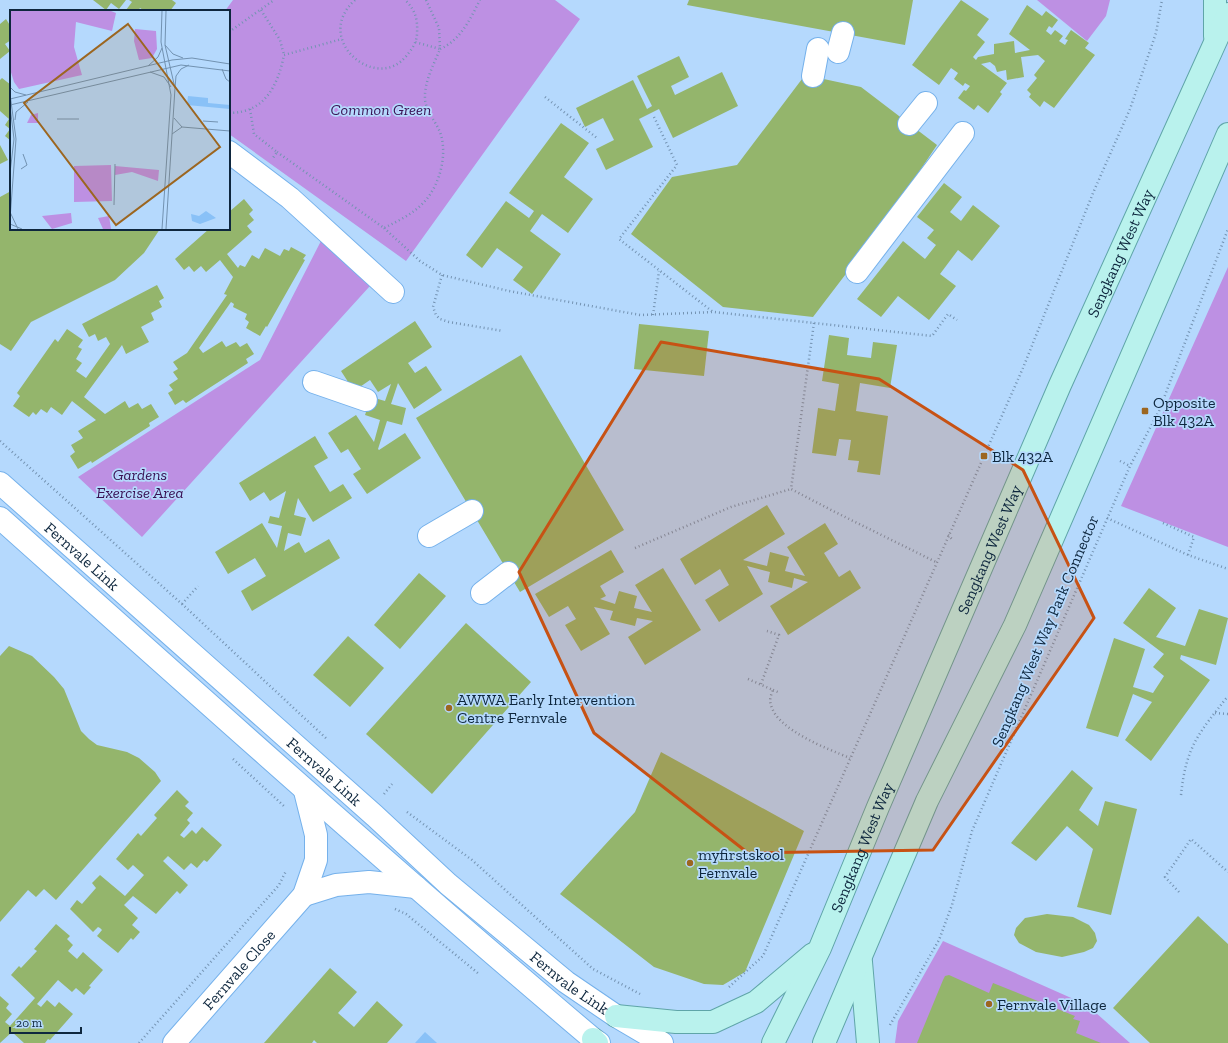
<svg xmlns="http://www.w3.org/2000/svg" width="1228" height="1043" font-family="'Zilla Slab',serif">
<rect width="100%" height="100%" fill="#b5d9fd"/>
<path fill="#bd90e3" d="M 233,0 L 555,0 L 580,19 L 406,261 L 229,134 L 229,11 L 225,11 Z
M 1037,0 L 1110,0 L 1106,16 L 1087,41 Z
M 322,239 L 379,276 L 142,537 L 78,477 L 260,360 Z
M 1228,267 L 1228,547 L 1121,506 Z
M 943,941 L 1087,1005 L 1130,1043 L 895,1043 L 898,1021 Z"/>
<path fill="#89c1f7" d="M 425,1032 L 437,1043 L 415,1043 Z"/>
<path fill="#94b56c" d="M 93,0 L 126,0 L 119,9 L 111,3 L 106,10 Z
M 129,0 L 172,0 L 176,3 L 170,11 L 145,11 L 140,8 L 138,11 L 128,11 L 126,10 L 132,2 Z
M 689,0 L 913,0 L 905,45 L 687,5 Z
M 961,0 L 989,19 L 977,35 L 985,42 L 973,57 L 976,60 L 978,57 L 994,54 L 994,44 L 1014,41 L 1015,53 L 1030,50 L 1009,34 L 1027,5 L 1042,16 L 1046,11 L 1058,20 L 1052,28 L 1049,26 L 1046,31 L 1051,35 L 1055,30 L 1063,36 L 1059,41 L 1065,45 L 1068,40 L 1065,39 L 1071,30 L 1089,43 L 1085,48 L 1095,55 L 1054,108 L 1044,101 L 1040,107 L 1029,97 L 1031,94 L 1027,90 L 1037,78 L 1034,75 L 1045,61 L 1038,55 L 1021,57 L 1024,77 L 1007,80 L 1006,70 L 997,72 L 995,66 L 990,62 L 981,64 L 1007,83 L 1000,92 L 1002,94 L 988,113 L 978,105 L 974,110 L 958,98 L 964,90 L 966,91 L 970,86 L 965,83 L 963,86 L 954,79 L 958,73 L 951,68 L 939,85 L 912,65 Z
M 6,19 L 11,27 L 11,40 L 5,44 L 10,51 L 0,59 L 0,24 Z
M 679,56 L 689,77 L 671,86 L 675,95 L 722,72 L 738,106 L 673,138 L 659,109 L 639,119 L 653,147 L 606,170 L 596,149 L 614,140 L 603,118 L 585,127 L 576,108 L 633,80 L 647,109 L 652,106 L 637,76 Z
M 805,75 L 861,87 L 937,145 L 884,224 L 813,317 L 723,307 L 631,234 L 672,177 L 737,165 Z
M 2,78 L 11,85 L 11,141 L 5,136 L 10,129 L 5,125 L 9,119 L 0,111 L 0,80 Z
M 561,123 L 589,143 L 564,177 L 593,199 L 568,233 L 542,214 L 530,231 L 561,254 L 532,294 L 513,280 L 523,267 L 497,248 L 482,268 L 466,255 L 506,201 L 529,218 L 534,211 L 509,193 Z
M 0,145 L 8,160 L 0,164 Z
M 944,183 L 962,197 L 950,212 L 961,221 L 973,205 L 1000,226 L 972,261 L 958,250 L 940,274 L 956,286 L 929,320 L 898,296 L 881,317 L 857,299 L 903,241 L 925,259 L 936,245 L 927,238 L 934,230 L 917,217 Z
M 11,191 L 11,229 L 160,229 L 144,253 L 115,280 L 31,322 L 11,351 L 0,344 L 0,197 Z
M 244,199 L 253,210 L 249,214 L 254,220 L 247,226 L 252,232 L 227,254 L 238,268 L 240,265 L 245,267 L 252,255 L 259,259 L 265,248 L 280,256 L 284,249 L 289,251 L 291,247 L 306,255 L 303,259 L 305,260 L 267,327 L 266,326 L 260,336 L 246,328 L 249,322 L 245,319 L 247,314 L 233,307 L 234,304 L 231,302 L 199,348 L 203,353 L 222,341 L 226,347 L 236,342 L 240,347 L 247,343 L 254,354 L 246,359 L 248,363 L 186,403 L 183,400 L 175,405 L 168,393 L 173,390 L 169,385 L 178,379 L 173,372 L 178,369 L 173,362 L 187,353 L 227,295 L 224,294 L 233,277 L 220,260 L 206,272 L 201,266 L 194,272 L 189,266 L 184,270 L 175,259 L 209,229 L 229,229 L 229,212 Z
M 157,285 L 164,298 L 159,301 L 162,307 L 151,313 L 154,320 L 141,327 L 149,342 L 126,354 L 122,345 L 84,397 L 105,414 L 125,401 L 129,408 L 138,403 L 142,409 L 151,404 L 159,417 L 149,423 L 150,426 L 92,463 L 91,461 L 78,469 L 70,456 L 75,452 L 71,445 L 83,438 L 78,431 L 96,420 L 72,401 L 62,415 L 51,407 L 47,413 L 41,409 L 36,415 L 33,412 L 29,417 L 13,406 L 20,396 L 17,393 L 55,339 L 58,342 L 67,329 L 83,340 L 78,347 L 82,349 L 76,359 L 82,363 L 76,371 L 86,378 L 110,344 L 106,337 L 98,341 L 95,334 L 89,337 L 82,324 Z
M 415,321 L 432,347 L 408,363 L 415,373 L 426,366 L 442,390 L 414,409 L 398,383 L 391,404 L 406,408 L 402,425 L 387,421 L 378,449 L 379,450 L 405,433 L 421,458 L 367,494 L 353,474 L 361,469 L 348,449 L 341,453 L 328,433 L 356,415 L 374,442 L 380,420 L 365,415 L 371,397 L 385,401 L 391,384 L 378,392 L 370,380 L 354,391 L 341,371 Z
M 639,324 L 709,331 L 704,376 L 634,369 Z
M 829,335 L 849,338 L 847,355 L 871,358 L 873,342 L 897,345 L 890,388 L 860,383 L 856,411 L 888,416 L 880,475 L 857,472 L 859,461 L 848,460 L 851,440 L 839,439 L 836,456 L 812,453 L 818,408 L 835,411 L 839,384 L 822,381 Z
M 521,355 L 624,530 L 520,592 L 416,418 Z
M 315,436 L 328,458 L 314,466 L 330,492 L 343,484 L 352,498 L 313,522 L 298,498 L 294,515 L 306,518 L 301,536 L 288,533 L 284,551 L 299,542 L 305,553 L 329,539 L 340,558 L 252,611 L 241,591 L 266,576 L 255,558 L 228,574 L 215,552 L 262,523 L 277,548 L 282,526 L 268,523 L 270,516 L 279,518 L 286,491 L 270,501 L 264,492 L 250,501 L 239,483 Z
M 767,505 L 785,534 L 743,560 L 767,566 L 770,552 L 789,557 L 785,571 L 805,576 L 787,547 L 825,523 L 838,544 L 824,553 L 839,577 L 850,570 L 861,588 L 788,635 L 770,606 L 808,582 L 794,578 L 792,588 L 768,582 L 770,572 L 747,566 L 763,594 L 719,622 L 705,600 L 729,585 L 720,569 L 695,585 L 680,559 Z
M 611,550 L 624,572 L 600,586 L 606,596 L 600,599 L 615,604 L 619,591 L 637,596 L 634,608 L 652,612 L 635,585 L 663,568 L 701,630 L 645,665 L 628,637 L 653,621 L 637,618 L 635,626 L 610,620 L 613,611 L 594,607 L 610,634 L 581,651 L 565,625 L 576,619 L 568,606 L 549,617 L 535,594 Z
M 419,573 L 446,596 L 400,649 L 374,625 Z
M 1149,588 L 1176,608 L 1156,637 L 1185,646 L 1199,609 L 1228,618 L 1216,665 L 1181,655 L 1180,659 L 1210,680 L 1151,761 L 1125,740 L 1152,702 L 1133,694 L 1118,737 L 1086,728 L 1114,638 L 1145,649 L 1133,687 L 1153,693 L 1164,676 L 1153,667 L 1164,654 L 1123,623 Z
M 466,623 L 531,682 L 432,794 L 366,734 Z
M 348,636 L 384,668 L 350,707 L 313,675 Z
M 9,646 L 32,656 L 54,677 L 64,689 L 81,731 L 89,739 L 97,745 L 127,752 L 139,758 L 155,772 L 161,781 L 56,900 L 44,889 L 36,897 L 28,890 L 0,922 L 0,656 Z
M 661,752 L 804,831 L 745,972 L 723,985 L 704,984 L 654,967 L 560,894 L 635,812 Z
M 1072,770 L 1093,788 L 1079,810 L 1098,826 L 1105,801 L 1137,809 L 1111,915 L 1077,907 L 1093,849 L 1067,826 L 1036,861 L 1011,843 Z
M 177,790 L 189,802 L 185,806 L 193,813 L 187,820 L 190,823 L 180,835 L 184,838 L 192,830 L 196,834 L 202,827 L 222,845 L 207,862 L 204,860 L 197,868 L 191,863 L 184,870 L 168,856 L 163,861 L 188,885 L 180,894 L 177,891 L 156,914 L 133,896 L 124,905 L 138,918 L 132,925 L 140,932 L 133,940 L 131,938 L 118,953 L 97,936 L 102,930 L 100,928 L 98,927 L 93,932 L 70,909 L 77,900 L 82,904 L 96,888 L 92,883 L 100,875 L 125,896 L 144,875 L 133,865 L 128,870 L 116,859 L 138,833 L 141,836 L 157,818 L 154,815 Z
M 1047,914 L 1073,917 L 1089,925 L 1095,933 L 1097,941 L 1093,948 L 1084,952 L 1062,957 L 1036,952 L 1019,943 L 1014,935 L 1016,928 L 1025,918 Z
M 1198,916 L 1228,944 L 1228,1043 L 1150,1043 L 1113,1008 Z
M 56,924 L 70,936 L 67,939 L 73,945 L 68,951 L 77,959 L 83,952 L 103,970 L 89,986 L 91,987 L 84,995 L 76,988 L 72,992 L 58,980 L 37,1004 L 41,1007 L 47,1000 L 55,1007 L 59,1002 L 73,1014 L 50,1040 L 48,1039 L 45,1043 L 24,1043 L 12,1032 L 0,1043 L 0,996 L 9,1004 L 6,1008 L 12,1014 L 5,1022 L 10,1026 L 35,998 L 11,975 L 19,966 L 21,968 L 37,951 L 34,949 Z
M 330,968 L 357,992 L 338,1013 L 354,1027 L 377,1001 L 403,1025 L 387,1043 L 317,1043 L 314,1040 L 312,1043 L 264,1043 Z
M 949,975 L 989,993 L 993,983 L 1075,1016 L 1073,1019 L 1080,1021 L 1076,1033 L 1101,1043 L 917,1043 L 943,980 L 945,976 Z"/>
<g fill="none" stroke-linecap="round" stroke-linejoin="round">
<defs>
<g id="minor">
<path d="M 838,52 L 843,33"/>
<path d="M 813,76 L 818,49"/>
<path d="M 909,124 L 926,103"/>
<path d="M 229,152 L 290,198 L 393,292"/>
<path d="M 857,272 L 963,133"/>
<path d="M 314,382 L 366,400"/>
<path id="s1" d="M 0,483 L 375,816 L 448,884 L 566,982 L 616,1016 L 662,1043"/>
<path d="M 0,518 C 196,693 392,869 593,1039 L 599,1043"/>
<path d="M 429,536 L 472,511"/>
<path d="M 482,593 L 508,573"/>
<path d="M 304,895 L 336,885 L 369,882 L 416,887"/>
<path id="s2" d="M 174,1043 L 304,895 L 316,860 L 316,835 L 305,791"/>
</g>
<g id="major">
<path d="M 1215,36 L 1215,0"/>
<path d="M 861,962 L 868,1043"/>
<path d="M 616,1016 L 676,1022 L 713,1022 L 756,1002 L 813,954"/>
<path d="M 593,1039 L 597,1043"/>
<path id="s3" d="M 773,1043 L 820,948 L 878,807 L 1060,385 L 1228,14"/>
<path d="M 824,1043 L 927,801 L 1015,625 L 1228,134"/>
</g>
</defs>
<use href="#minor" stroke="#75b1eb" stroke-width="24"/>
<use href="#major" stroke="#5fa5a8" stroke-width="24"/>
<path stroke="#7493b2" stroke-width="2.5" stroke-dasharray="1 3" stroke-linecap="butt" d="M 355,0 C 311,40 378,94 407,55 C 412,49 417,42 417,33 C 418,20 415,9 405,0
M 426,0 L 439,28 L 440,49 C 461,40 470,19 480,0
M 261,10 L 280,40 L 284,55
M 229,32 L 274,0
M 545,97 L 597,138
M 250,109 L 254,134 L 277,152 L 273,158
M 229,113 C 265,113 278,85 284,55 L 342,39
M 654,117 L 677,165 L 619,239 L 713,312
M 277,152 L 384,228 C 398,221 415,213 425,201 C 440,184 447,156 441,135 C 437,122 426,113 425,99 C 424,82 434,64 440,49 L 415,42
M 384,228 L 420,261 L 442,275 L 509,291 L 640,315 L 714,312 L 932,336 L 948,314 L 957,320
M 442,275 L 433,307 L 436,315 L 440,319 L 449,322 L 503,331
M 653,315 L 659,271
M 814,323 L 791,489 L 835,512 L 936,562
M 0,441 L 182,604 L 328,740
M 1120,461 L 1130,466
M 1107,518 L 1188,555 L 1228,569
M 1163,523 L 1194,537 L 1188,555
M 948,535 L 952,539
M 635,548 L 731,507 L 791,489
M 182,604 L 198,586
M 748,679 L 773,690 C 771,695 769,700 771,705 C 777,730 828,749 850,758
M 761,684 L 779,635 L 767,631
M 773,690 L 780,693
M 1215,713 L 1228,714
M 233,759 L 285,807
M 384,794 L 392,784
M 1181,795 C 1186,746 1199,733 1228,696
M 407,812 L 472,860 L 593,969 L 640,994
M 1179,892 L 1165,877 L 1191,839 L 1228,872
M 395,909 L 406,914 L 479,974
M 729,987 L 763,956 L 1023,368 L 1093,193 L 1130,109 L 1156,33 L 1162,0
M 890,1025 L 939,940 L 952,905 L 972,831 L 1130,466 L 1159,411 L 1228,229
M 139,1043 L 279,885 L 286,871"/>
<use href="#minor" stroke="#fff" stroke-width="22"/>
<use href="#major" stroke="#b9f2ed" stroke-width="22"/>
</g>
<path fill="#c75214" fill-opacity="0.2" stroke="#c75214" stroke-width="3" stroke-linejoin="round" d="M 661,342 L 879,379 L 1023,470 L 1094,618 L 933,850 L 748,853 L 594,733 L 519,572 Z"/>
<g fill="#9c6620" stroke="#b5d9fd" stroke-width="1.5">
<rect x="1141" y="407" width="8" height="8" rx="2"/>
<rect x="980" y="452" width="8" height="8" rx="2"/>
<circle cx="449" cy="708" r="4"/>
<circle cx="690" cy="863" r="4"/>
<circle cx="989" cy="1004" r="4"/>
</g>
<g text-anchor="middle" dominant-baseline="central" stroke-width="3.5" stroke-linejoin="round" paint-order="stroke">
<g font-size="16" font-style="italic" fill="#391053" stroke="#b5d9fd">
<text x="381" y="109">Common Green</text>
<text x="140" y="474">Gardens<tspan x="140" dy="18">Exercise Area</tspan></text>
</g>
<g font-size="16" fill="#0e273e" stroke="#b5d9fd">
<text stroke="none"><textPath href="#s3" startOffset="863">Sengkang West Way</textPath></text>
<text stroke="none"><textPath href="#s3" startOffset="539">Sengkang West Way</textPath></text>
<text stroke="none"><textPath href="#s1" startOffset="110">Fernvale Link</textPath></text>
<text transform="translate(1045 631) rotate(-67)">Sengkang West Way Park Connector</text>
<text stroke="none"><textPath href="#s1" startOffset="434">Fernvale Link</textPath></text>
<text stroke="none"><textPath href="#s3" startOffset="215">Sengkang West Way</textPath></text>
<text stroke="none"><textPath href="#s2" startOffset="98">Fernvale Close</textPath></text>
<text stroke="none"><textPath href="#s1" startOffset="758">Fernvale Link</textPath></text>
</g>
<g font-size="16" fill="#0e273e" stroke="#b5d9fd" text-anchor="start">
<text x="1153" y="402">Opposite<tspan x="1153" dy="18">Blk 432A</tspan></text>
<text x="992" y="456">Blk 432A</text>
<text x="457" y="699">AWWA Early Intervention<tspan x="457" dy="18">Centre Fernvale</tspan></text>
<text x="698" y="854">myfirstskool<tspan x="698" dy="18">Fernvale</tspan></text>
<text x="997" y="1004">Fernvale Village</text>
</g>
</g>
<g transform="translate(10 10)">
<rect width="220" height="220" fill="#b5d9fd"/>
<path d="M 0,1 L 101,1 L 106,3 L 102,21 L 66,12 L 64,37 L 72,65 L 9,79 L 4,72 L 0,59 ZM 125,19 L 146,21 L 147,39 L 142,48 L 129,50 L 124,31 ZM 28,103 L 28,113 L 17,113 L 21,105 ZM 101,155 L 102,191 L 64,192 L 64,156 ZM 105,156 L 149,160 L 148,171 L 122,162 L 105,165 ZM 61,203 L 62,213 L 42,219 L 32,206 ZM 99,206 L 101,219 L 93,219 L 88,208 Z" fill="#bd90e3"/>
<path d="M 178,86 L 198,88 L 198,93 L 220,95 L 220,99 L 177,95 ZM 196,201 L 206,208 L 190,214 L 182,211 L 181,204 L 189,206 Z" fill="#89c1f7"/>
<path fill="none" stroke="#7292b1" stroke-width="1" d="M 156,1 L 155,35 L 165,78 L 156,219M 155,35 L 163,44 L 173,48M 138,56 L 148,47 L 152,38M 212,59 L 216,69 L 220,72M 140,62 L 154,67 L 161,77M 0,77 L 5,82 L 16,85M 165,78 L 166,66 L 171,59 L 179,55M 0,84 L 6,129 L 0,209M 0,89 L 162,50 L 182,48 L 220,54M 0,95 L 171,55 L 220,61M 0,96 L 4,129 L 0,163M 164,108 L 172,117M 47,109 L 69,109M 5,110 L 6,102 L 18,92M 193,111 L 208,112M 162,124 L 172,117 L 220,121M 11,159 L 17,155 L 13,144M 104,195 L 105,154M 0,202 L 8,219M 0,214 L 12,219M 152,219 L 161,85 L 151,32 L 152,1"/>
<path fill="#9c6620" fill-opacity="0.15" stroke="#9c6620" stroke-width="2" d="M 118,14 L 210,137 L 106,215 L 14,93 Z"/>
<rect width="220" height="220" fill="none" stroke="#0e273e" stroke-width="2"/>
</g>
<path d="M10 1027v6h71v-6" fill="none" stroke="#0e273e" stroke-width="2"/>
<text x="16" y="1027" font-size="12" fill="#0e273e" stroke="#b5d9fd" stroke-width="3" paint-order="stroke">20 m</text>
</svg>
